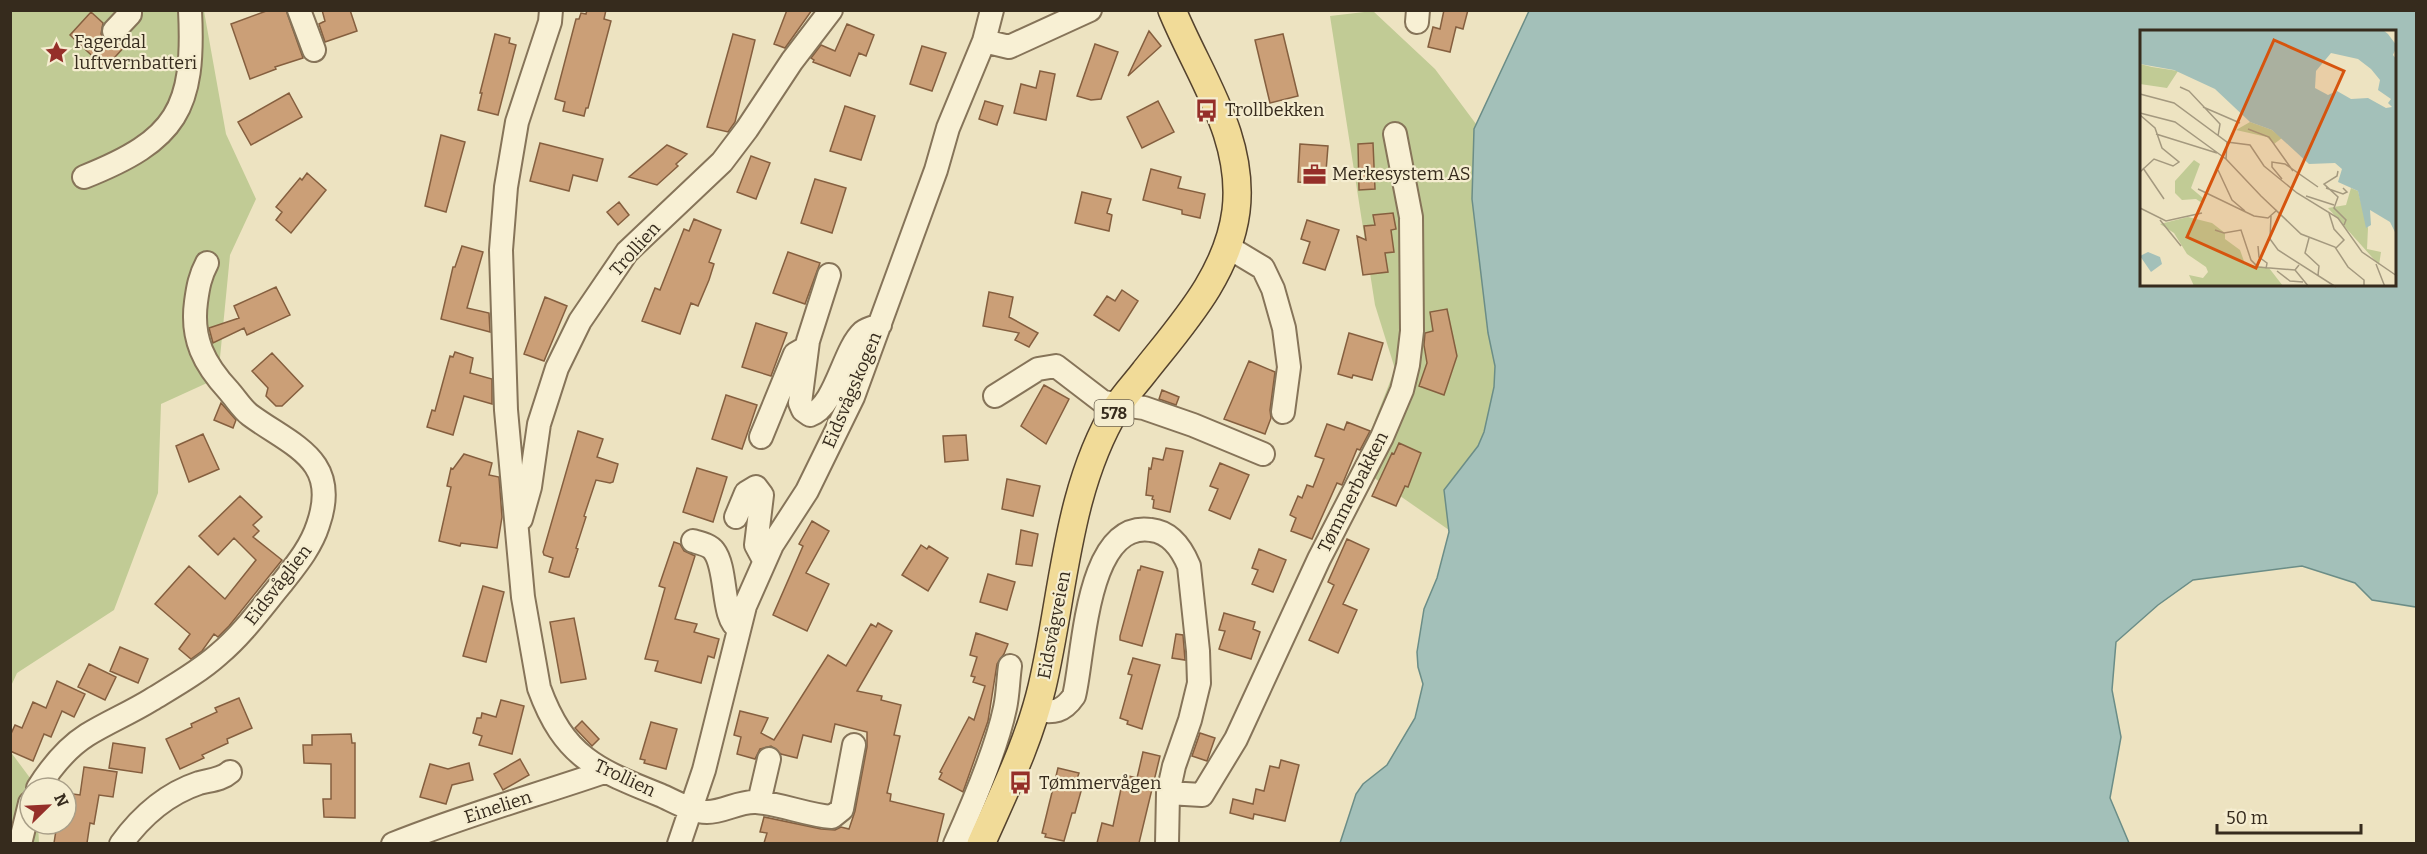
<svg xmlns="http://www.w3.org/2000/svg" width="2427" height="854" font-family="Bitter,serif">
<rect width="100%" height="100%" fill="#ede3c1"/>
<path fill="#c1cb95" d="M 11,11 L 204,11 L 226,134 L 256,199 L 230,255 L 218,378 L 161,404 L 158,493 L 114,610 L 17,673 L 11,686 Z
M 1373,11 L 1435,69 L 1476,124 L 1472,199 L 1488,333 L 1495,366 L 1494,387 L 1484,432 L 1478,446 L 1444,490 L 1449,530 L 1357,466 L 1395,369 L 1375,305 L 1330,16 Z
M 10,751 L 36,786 L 30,824 L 38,824 L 39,843 L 11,843 Z"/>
<path fill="#a3c0b9" stroke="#6b8d87" stroke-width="1.5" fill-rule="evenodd" d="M 1529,11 L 2416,11 L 2416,607 L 2372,600 L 2355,583 L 2302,566 L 2193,580 L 2158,605 L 2116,642 L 2112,690 L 2121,737 L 2110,798 L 2129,843 L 1340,843 L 1356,794 L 1363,784 L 1387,765 L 1415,718 L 1423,684 L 1418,667 L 1417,652 L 1424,609 L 1437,578 L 1449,532 L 1444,490 L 1478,446 L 1484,432 L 1494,387 L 1495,366 L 1488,333 L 1472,199 L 1474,129 ZM 2142,32 L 2396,32 L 2396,285 L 2142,285 Z"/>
<path fill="#cb9f77" stroke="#855f3f" stroke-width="1.5" d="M 269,10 L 286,10 L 303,58 L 275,67 L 276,69 L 250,79 L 231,24 Z
M 322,10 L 350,10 L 357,31 L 325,42 L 319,24 L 325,21 Z
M 587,10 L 606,10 L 604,19 L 611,21 L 588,108 L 586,108 L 584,116 L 563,111 L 565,102 L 555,99 L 576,19 L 579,19 L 581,13 L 586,14 Z
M 787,10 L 812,10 L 785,48 L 774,44 Z
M 1444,10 L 1468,10 L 1463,29 L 1456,27 L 1450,52 L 1428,47 L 1433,27 L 1440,29 Z
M 91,12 L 103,23 L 101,34 L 104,40 L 111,44 L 122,41 L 126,45 L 105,68 L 70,35 Z
M 847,24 L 874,35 L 866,56 L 859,53 L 850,76 L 813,62 L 814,60 L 811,58 L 821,45 L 835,51 Z
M 1149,31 L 1161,46 L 1128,76 Z
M 495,34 L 510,38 L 509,43 L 516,45 L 498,115 L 478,110 L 482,93 L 480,93 Z
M 733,34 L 755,40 L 735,122 L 728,132 L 707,127 Z
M 1283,34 L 1298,96 L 1270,103 L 1255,40 Z
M 1095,44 L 1118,52 L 1101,99 L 1091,100 L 1077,96 Z
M 922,46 L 946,53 L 932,91 L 910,84 Z
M 1040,71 L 1055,74 L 1046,120 L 1014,113 L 1021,84 L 1036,88 Z
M 289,93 L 302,117 L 251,145 L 238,122 Z
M 985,101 L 1003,106 L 997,125 L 979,119 Z
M 1158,101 L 1174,132 L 1142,148 L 1127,117 Z
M 845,106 L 875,116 L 861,160 L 830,151 Z
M 441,135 L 465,142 L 446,212 L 425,206 Z
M 540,143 L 603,159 L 597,181 L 573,175 L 569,191 L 530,181 Z
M 1373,143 L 1375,189 L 1359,190 L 1358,144 Z
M 1300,144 L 1328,146 L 1325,184 L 1298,182 Z
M 667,145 L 687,154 L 676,164 L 678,166 L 657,185 L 629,177 Z
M 751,156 L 770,163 L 756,199 L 737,192 Z
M 1151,169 L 1181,177 L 1178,188 L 1205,194 L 1200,218 L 1182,214 L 1182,210 L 1143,200 Z
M 307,173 L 326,190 L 291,233 L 276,220 L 282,212 L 276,207 L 300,178 L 302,180 Z
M 815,179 L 846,188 L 832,233 L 801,223 Z
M 1082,192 L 1111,199 L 1107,213 L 1112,215 L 1109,231 L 1075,223 Z
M 619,202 L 629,215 L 618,225 L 607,212 Z
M 1393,213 L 1396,229 L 1391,230 L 1394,252 L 1385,253 L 1388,272 L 1363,275 L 1357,236 L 1366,240 L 1364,226 L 1375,225 L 1373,215 Z
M 694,219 L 721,230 L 709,262 L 714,264 L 709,280 L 698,306 L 691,303 L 680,334 L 642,321 L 655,288 L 660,290 L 684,229 L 689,231 Z
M 1307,220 L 1339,230 L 1325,270 L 1303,263 L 1310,242 L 1301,239 Z
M 462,246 L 483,252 L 467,308 L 489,313 L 490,332 L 441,319 L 453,267 L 455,267 Z
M 788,252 L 820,263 L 805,304 L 773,293 Z
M 276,287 L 290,315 L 247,335 L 244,328 L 213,343 L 209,328 L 239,318 L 234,306 Z
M 1122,290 L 1138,301 L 1119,331 L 1094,315 L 1107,296 L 1115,301 Z
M 989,292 L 1013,297 L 1009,317 L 1038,333 L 1029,347 L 1015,340 L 1019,333 L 983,326 Z
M 545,297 L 567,306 L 544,361 L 524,354 Z
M 1447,309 L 1457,356 L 1444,395 L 1419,386 L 1427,363 L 1424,345 L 1425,333 L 1433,331 L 1430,312 Z
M 756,323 L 787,333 L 771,376 L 742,367 Z
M 1349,333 L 1383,343 L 1372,380 L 1353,375 L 1352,378 L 1338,374 Z
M 455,352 L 473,358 L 470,373 L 492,379 L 492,404 L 464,396 L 453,435 L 427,427 L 432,410 L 435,411 L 450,356 L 453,357 Z
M 272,353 L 303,386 L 282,406 L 276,406 L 266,396 L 268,388 L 252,371 Z
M 1249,361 L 1275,372 L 1270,410 L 1271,418 L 1265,434 L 1224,419 Z
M 1044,385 L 1069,399 L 1046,444 L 1021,426 Z
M 1162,390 L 1179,397 L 1176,405 L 1159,399 Z
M 726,395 L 757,405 L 742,449 L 712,439 Z
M 221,403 L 236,420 L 233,428 L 214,420 Z
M 1347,422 L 1370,431 L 1360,450 L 1357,449 L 1342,485 L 1337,483 L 1312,539 L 1291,531 L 1296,518 L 1290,515 L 1298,496 L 1302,498 L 1307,485 L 1313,487 L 1324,459 L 1315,456 L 1327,424 L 1344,430 Z
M 578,431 L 603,439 L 597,457 L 618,464 L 613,482 L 610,483 L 596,480 L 584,516 L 586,517 L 576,548 L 578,549 L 569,577 L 565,577 L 549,572 L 553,558 L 544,555 L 543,552 Z
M 203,434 L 219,469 L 189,482 L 176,446 Z
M 966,435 L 968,460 L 945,462 L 943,436 Z
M 1399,443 L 1421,453 L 1408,487 L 1405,486 L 1396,506 L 1372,496 L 1392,453 L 1394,454 Z
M 1166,448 L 1183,451 L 1170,512 L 1153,508 L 1154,500 L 1152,499 L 1153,496 L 1146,495 L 1149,468 L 1151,469 L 1153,458 L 1163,460 Z
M 464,454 L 492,463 L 489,475 L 499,477 L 502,517 L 497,548 L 461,543 L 460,546 L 439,541 L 451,487 L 447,486 L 451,468 L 453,469 Z
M 1220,463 L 1249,475 L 1230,519 L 1209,510 L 1218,489 L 1210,486 Z
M 697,468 L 727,477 L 713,522 L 683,512 Z
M 1007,479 L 1040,486 L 1033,516 L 1002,509 Z
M 240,496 L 262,517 L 253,525 L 259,531 L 253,537 L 282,560 L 229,626 L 218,637 L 214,634 L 202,651 L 191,659 L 179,649 L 190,634 L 155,604 L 189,566 L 225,599 L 256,560 L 234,538 L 218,555 L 199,536 Z
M 812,521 L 829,531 L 806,573 L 829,584 L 807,631 L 773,615 L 803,546 L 799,544 Z
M 1021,530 L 1038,534 L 1032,566 L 1016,564 Z
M 1347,539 L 1369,549 L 1343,604 L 1357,610 L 1338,653 L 1309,640 L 1334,585 L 1328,582 Z
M 674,542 L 680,544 L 684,551 L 695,556 L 675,619 L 697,624 L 694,632 L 719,639 L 714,658 L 708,656 L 701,683 L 655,671 L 658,661 L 645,659 L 665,588 L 659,586 Z
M 921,545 L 927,549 L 929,546 L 948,558 L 928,591 L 902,575 Z
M 1259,549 L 1286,560 L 1273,592 L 1252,584 L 1258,570 L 1252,568 Z
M 1141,566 L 1163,572 L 1142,646 L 1120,640 L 1120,636 L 1138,570 L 1140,570 Z
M 988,574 L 1015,582 L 1007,610 L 980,602 Z
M 483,586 L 504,592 L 486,662 L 463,656 Z
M 1224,613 L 1255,622 L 1253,629 L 1260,632 L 1251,659 L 1219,649 L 1225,631 L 1219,630 Z
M 574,618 L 586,679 L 561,683 L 550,622 Z
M 878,623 L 892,631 L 857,691 L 882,696 L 881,700 L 901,705 L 894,735 L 900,736 L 887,793 L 891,794 L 890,801 L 944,814 L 937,843 L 764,843 L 767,833 L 760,832 L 764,817 L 821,829 L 835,830 L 841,827 L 849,829 L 855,811 L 867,747 L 867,732 L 835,724 L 831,742 L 803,735 L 797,758 L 781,754 L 771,746 L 760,749 L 755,759 L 737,754 L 741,737 L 734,735 L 740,711 L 768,718 L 761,733 L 774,740 L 828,655 L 846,666 L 871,624 L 876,627 Z
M 976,633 L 1008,644 L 1004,654 L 997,664 L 988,721 L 963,792 L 939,779 L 942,773 L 940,772 L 969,717 L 974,720 L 985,686 L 973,682 L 975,677 L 971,676 L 977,657 L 970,655 Z
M 1176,634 L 1183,635 L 1185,660 L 1172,658 Z
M 120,647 L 148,659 L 138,683 L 110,671 Z
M 1133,658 L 1160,665 L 1142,729 L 1127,724 L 1128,721 L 1120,718 L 1132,675 L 1128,674 Z
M 89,664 L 116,677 L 105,700 L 78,687 Z
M 57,681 L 85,694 L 74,717 L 62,711 L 51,737 L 44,734 L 33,761 L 10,751 L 10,736 L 15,725 L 22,728 L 33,702 L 46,708 Z
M 239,698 L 252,728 L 227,739 L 228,743 L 202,755 L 204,758 L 180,769 L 166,739 L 192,727 L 191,724 L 217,712 L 215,708 Z
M 501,700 L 524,706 L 512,754 L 479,745 L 482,736 L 473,733 L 477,718 L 481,718 L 482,713 L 496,717 Z
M 582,721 L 599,739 L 592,746 L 575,728 Z
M 651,722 L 677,729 L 666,769 L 644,763 L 645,760 L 640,759 Z
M 1200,733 L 1215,738 L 1207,761 L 1192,756 Z
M 351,734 L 352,743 L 355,743 L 355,818 L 324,817 L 323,799 L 331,799 L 331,764 L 304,763 L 303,745 L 312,745 L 312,735 Z
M 113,743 L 145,748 L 142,773 L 109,768 Z
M 1143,752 L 1160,756 L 1139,843 L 1097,843 L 1102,823 L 1113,826 L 1124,775 L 1137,778 Z
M 520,759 L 529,775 L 503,790 L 494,774 Z
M 1281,760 L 1299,765 L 1285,821 L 1254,814 L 1253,819 L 1230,813 L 1233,799 L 1253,804 L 1256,789 L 1264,791 L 1270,766 L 1279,768 Z
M 469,763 L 473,780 L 452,785 L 446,804 L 420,797 L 430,764 L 448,769 Z
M 84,767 L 117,772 L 113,797 L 99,795 L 94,824 L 90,823 L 87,843 L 54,843 L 57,824 L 66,824 L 66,793 L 80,795 Z
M 1058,768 L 1079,773 L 1076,782 L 1083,784 L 1075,813 L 1072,813 L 1064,841 L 1045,837 L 1046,834 L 1042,833 Z"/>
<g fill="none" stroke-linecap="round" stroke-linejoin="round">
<defs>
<path id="minor" d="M 299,10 L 314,50
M 551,10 L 550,22 L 517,122 L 506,187 L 501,250 L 506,410 L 523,597 L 539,688 C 564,757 597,770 660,795 C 674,801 692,812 707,812 C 724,812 739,801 756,802 C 782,804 806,815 832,817 L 842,809 L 854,745
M 1417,22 L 1418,10
M 114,31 L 130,14 L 130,10
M 984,41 L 992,10
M 84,177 C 177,140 195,109 190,10
M 1228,247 L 1263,268 L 1273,289 L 1284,328 L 1289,367 L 1283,412
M 829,275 L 808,341 L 800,403 L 803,410 L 810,415 C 836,406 843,350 863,332 C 868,328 875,327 880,325
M 995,396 L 1038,369 L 1056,366 L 1103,402 L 1144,408 L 1193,425 L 1263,454
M 761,437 L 795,354 L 802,350
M 736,517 L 746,493 L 756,487 L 762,495 L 756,545 L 764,560
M 521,519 L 530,487 L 539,424 L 557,368 L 580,321 L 627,252 L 722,162 L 747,129 L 792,61 L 831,10
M 693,541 C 700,543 710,545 714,551 C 728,569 721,619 739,629
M 1036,710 C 1054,713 1063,712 1074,696 C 1084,658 1085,520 1151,530 C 1170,532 1182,549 1189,566 L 1198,651 L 1199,683 L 1190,720 L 1174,766 L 1168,793 L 1167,844
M 38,788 C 50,769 68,747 87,735 C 108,722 130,713 151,700 C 174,686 199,672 219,654 C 243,634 262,607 282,583 C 296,565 311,547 318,525 C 341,459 292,446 250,415 C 242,409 236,399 229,391 C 204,364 191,339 196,302 C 198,287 200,276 207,263
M 1168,793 L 1202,795 L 1236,739 L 1319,559 L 1382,437 L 1402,390 L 1408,365 L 1412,331 L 1411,217 L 1395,134
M 759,802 L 769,759
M 20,844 L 30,803
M 121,844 C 142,815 166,794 199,783 C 210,780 221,780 230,772
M 393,844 C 462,816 534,796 604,772
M 679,844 L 704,770 L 745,606 L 772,545 L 807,491 L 853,397 L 936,170 L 948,128 L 984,41 L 1009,47 L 1090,10
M 955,844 C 973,804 996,751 1005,708 C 1008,695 1008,680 1010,666"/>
<path id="major" d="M 981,844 C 1004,792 1029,742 1042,687 C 1064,594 1066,491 1117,407 C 1125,394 1136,383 1145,371 C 1183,323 1228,274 1236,211 C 1245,137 1199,76 1172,10"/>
</defs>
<use href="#minor" stroke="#867459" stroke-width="26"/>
<use href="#major" stroke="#54422d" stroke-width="30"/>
<use href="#minor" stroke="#f8f0d4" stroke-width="22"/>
<use href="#major" stroke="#f1db98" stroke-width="27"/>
</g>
<defs>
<symbol id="sight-bare" viewBox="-9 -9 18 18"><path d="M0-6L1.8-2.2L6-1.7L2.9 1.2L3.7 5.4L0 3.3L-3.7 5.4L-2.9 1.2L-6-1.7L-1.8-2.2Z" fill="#952f29" stroke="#f5edd0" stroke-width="2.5" paint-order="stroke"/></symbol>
<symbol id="bus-bare" viewBox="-9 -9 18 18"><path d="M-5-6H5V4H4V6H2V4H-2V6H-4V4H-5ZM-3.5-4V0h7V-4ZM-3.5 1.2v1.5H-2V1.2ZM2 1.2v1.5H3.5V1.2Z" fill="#952f29" stroke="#f5edd0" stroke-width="2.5" paint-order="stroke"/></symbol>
<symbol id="office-bare" viewBox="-9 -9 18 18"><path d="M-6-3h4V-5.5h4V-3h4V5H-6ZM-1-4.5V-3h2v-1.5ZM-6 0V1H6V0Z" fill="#952f29" stroke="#f5edd0" stroke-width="2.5" paint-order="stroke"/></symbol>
</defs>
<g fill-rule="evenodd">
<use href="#sight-bare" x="40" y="36" width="33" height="33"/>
<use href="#bus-bare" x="1190" y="94" width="33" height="33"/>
<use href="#office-bare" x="1298" y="158" width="33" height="33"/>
<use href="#bus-bare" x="1004" y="766" width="33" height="33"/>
</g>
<g text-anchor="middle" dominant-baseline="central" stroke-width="4.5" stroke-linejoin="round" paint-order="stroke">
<rect fill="#f5edd0" stroke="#6f6553" stroke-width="1.5" x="1094.5" y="400" width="39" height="26" rx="4.5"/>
<g font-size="16" font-weight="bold" fill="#362b1d">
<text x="1114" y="413">578</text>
</g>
<g font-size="18" fill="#362b1d" stroke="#f5edd0" text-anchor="start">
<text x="74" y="42">Fagerdal<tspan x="74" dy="21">luftvernbatteri</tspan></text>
<text x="1225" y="110">Trollbekken</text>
<text x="1332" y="174">Merkesystem AS</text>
<text x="1039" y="783">Tømmervågen</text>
</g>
<g font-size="18" fill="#362b1d" stroke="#f5edd0">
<text transform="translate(635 249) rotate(-48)">Trollien</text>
<text transform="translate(852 390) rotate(-67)">Eidsvågskogen</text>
<text transform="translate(1353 492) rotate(-63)">Tømmerbakken</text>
<text transform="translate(278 585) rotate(-52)">Eidsvåglien</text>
<text transform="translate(1054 625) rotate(-79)">Eidsvågveien</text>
<text transform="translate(625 778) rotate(25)">Trollien</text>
<text transform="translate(498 807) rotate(-18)">Einelien</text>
</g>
</g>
<g transform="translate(2140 30)">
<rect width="256" height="256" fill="#ede3c1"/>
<path d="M 0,34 L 12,37 L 38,41 L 27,58 L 0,54 ZM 110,92 L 132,100 L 142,108 L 134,114 L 127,107 L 96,100 ZM 54,130 L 60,134 L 51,158 L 63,168 L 62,173 L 56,169 L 42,170 L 35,163 L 35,151 ZM 211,158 L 218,161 L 228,198 L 227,219 L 241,222 L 239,235 L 188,178 L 206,175 ZM 48,187 L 72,193 L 85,203 L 85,209 L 100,220 L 105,234 L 129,238 L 143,256 L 54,256 L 49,245 L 63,248 L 68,242 L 66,237 L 47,224 L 34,203 L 20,194 Z" fill="#c1cb95"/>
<path d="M 0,0 L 243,0 L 248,4 L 257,16 L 253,25 L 257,30 L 256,204 L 250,192 L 230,180 L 231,195 L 226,198 L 218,161 L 198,152 L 202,139 L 195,133 L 169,134 L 132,100 L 110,92 L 75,59 L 34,40 L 0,34 ZM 191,23 L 218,29 L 231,39 L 240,50 L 238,60 L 251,69 L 248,73 L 252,77 L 246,78 L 228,68 L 211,69 L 197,61 L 188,65 L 175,58 L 176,41 ZM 8,222 L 20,227 L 22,234 L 11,242 L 0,226 Z" fill="#a3c0b9" fill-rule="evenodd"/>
<path fill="none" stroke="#a4997f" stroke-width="1.5" d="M 40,57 L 49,61 L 80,94 L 78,106M 0,64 L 34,73 L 87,112 L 110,115 L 124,136 L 157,163 L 198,188 L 222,222 L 257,246M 63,77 L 100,93M 0,83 L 35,92 L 86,129M 0,85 L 15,98 L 22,118 L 39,132 L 33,136 L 14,129 L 0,142M 108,99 L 129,107 L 153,141M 16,104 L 77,123M 87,112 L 86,129 L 121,166 L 161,204 L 195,217 L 208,237 L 224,250 L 224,257M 3,138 L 24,169M 78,140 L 92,170 L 105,181M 198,141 L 197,146 L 184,154 L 198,167 L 194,178 L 206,190 L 204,195M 142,149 L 132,137 L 132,132 L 145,134 L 178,157M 186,158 L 203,164 L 207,162 L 203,158M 58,159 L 114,186 L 128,188 L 137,180M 166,166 L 194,175M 0,178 L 26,191 L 62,183M 189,183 L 194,199 L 204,210 L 196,218M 131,186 L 130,209 L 138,220 L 196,257M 20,190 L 41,216M 75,200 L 84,203 L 101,200 L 111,230 L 118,237 L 155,240 L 159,235M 169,208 L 165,223 L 179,236 L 178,245M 118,216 L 119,227 L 127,233 L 126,239M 236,234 L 245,257M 155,240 L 169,257M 137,241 L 150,251 L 163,252"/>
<path fill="#d6540e" fill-opacity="0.15" stroke="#d6540e" stroke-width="3" d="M 134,10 L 204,41 L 116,238 L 47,207 Z"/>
<rect width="256" height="256" fill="none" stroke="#362b1d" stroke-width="3"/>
</g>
<rect width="2427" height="854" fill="none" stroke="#362b1d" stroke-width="24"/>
<g transform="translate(48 806) rotate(66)"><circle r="28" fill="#f5edd0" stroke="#a99f88" stroke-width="1.5"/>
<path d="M0-4.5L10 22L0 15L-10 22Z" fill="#952f29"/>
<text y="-9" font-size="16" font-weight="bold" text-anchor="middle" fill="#362b1d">N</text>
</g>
<path d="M2217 824v9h144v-9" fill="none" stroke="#362b1d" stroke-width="3"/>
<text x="2226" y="824" font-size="18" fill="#362b1d" stroke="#f5edd0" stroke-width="4.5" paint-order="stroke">50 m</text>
</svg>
